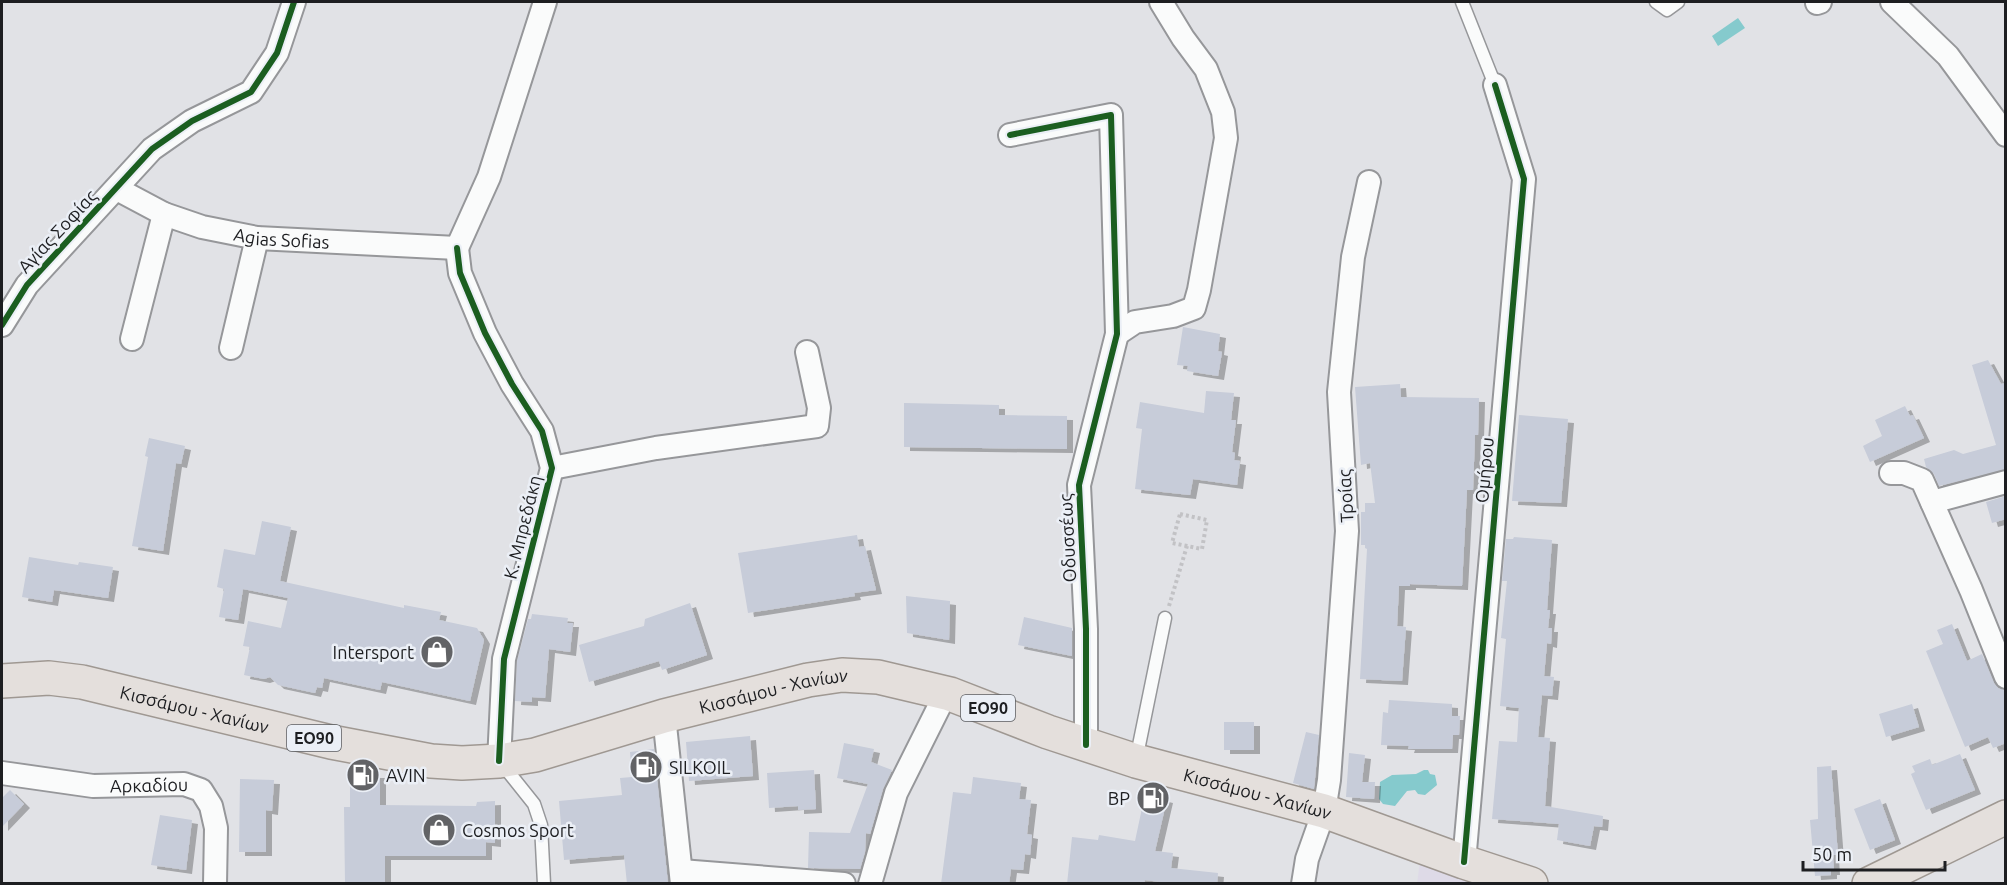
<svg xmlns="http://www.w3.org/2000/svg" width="2007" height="885" font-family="Ubuntu,sans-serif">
<defs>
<filter id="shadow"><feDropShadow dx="6" dy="4" stdDeviation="0" flood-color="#0004"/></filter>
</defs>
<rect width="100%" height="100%" fill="#e1e2e6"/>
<path fill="#dedae7" d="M 1420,861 L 1486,884 L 1417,884 Z"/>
<path fill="#85cacd" d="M 1738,18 L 1745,28 L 1718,46 L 1712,36 Z
M 1424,770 L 1428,770 L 1430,774 L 1435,775 L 1437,785 L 1425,795 L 1418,794 L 1415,790 L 1407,791 L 1395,806 L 1383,804 L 1379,799 L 1380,782 L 1392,775 L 1416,774 Z"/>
<path fill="#c7ccd9" filter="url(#shadow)" d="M 1183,327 L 1220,334 L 1218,351 L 1222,352 L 1218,376 L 1187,371 L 1188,366 L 1177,365 Z
M 1988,360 L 2001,384 L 2006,383 L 2006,469 L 1939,486 L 1934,474 L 1926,467 L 1924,459 L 1954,450 L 1963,454 L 1996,445 L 1972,365 Z
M 1400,384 L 1401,397 L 1479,398 L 1478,435 L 1475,435 L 1473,490 L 1467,490 L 1462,586 L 1410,584 L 1410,586 L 1399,586 L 1397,626 L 1406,627 L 1402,681 L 1360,679 L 1367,549 L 1365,548 L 1365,545 L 1361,545 L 1361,512 L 1365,512 L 1365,503 L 1375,503 L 1370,463 L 1361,465 L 1355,387 Z
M 1206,391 L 1234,393 L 1231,420 L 1236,420 L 1232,452 L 1235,453 L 1234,460 L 1240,461 L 1237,485 L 1193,479 L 1190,495 L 1135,489 L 1142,429 L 1136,428 L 1140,402 L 1204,413 Z
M 904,403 L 999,405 L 999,415 L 1067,416 L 1067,449 L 904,447 Z
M 1905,406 L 1910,416 L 1913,415 L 1924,438 L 1870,462 L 1863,446 L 1882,436 L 1875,420 Z
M 1519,415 L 1568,419 L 1561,503 L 1512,501 Z
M 149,438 L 185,446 L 181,464 L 176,463 L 163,551 L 132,546 L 148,457 L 145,456 Z
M 2006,496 L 2006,519 L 1992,523 L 1986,502 Z
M 262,521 L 291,527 L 280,581 L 404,608 L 404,605 L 441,612 L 439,620 L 477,628 L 484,640 L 470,701 L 382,682 L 380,690 L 324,678 L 322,688 L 317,687 L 315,693 L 278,685 L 270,677 L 264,679 L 244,675 L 250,647 L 243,646 L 248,621 L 281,628 L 288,598 L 243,589 L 238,620 L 219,617 L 224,589 L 217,587 L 224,549 L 255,555 Z
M 857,535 L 859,547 L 865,546 L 876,590 L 854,593 L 855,596 L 748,613 L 738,553 Z
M 1514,537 L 1552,540 L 1547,610 L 1550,610 L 1548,628 L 1552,628 L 1551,644 L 1547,643 L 1544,676 L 1554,677 L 1552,696 L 1542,695 L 1538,737 L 1550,738 L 1545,806 L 1603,816 L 1602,827 L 1594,826 L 1590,846 L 1557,840 L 1559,824 L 1492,819 L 1499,741 L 1517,742 L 1519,708 L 1500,706 L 1506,639 L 1501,638 L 1507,581 L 1502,581 L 1506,539 L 1513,539 Z
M 29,557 L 78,565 L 79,562 L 113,567 L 108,598 L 54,590 L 52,602 L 22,597 Z
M 906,596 L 950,601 L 949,640 L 907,633 Z
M 690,603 L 707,655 L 662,670 L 659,661 L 589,682 L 579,645 L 644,626 L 645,619 Z
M 532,614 L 568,618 L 567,623 L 573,623 L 570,652 L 549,649 L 545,698 L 532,697 L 532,702 L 515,701 L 517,661 L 528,619 L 531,619 Z
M 1024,617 L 1072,628 L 1072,656 L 1018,645 Z
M 1952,624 L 1967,661 L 1982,654 L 1994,683 L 1998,688 L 2006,691 L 2006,743 L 1993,748 L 1988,737 L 1965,747 L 1926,651 L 1943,644 L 1937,630 Z
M 1389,700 L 1452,704 L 1452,716 L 1460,716 L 1459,735 L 1453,735 L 1452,749 L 1408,749 L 1409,746 L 1381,745 L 1383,712 L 1388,713 Z
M 1912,704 L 1919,727 L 1886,737 L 1879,714 Z
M 1224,722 L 1254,722 L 1254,750 L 1224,750 Z
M 1306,732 L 1319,735 L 1314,789 L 1293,783 Z
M 750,736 L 753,776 L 689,781 L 686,742 Z
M 844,743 L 874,749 L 871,762 L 892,770 L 883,789 L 870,834 L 866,833 L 865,852 L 860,869 L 808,868 L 809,832 L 850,833 L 868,784 L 837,778 Z
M 654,749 L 668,884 L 627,884 L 624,855 L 564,860 L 559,801 L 622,795 L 620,778 L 632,777 L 630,752 Z
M 1349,753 L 1365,755 L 1362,782 L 1375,782 L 1374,799 L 1346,797 Z
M 1960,754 L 1975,790 L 1926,810 L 1911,774 L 1915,772 L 1912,766 L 1930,759 L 1932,765 Z
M 1831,766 L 1838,855 L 1833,855 L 1834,871 L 1831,871 L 1831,875 L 1815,876 L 1810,820 L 1818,819 L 1817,767 Z
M 814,770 L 816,809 L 798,810 L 798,806 L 769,808 L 767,773 Z
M 350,774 L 380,774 L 380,805 L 476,806 L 477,802 L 495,801 L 495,843 L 486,842 L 486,856 L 385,856 L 385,884 L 345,884 L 344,807 L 350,807 Z
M 973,777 L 1021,783 L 1019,799 L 1031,800 L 1027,834 L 1032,835 L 1030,855 L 1025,854 L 1023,870 L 1011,869 L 1009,884 L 941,884 L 953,792 L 971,794 Z
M 240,779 L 274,780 L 272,811 L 266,810 L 266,852 L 239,852 Z
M 10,790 L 24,804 L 2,827 L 2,798 Z
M 1145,794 L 1167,799 L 1155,851 L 1173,853 L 1171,868 L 1218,873 L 1217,884 L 1176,884 L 1145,880 L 1144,884 L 1067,884 L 1072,837 L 1098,840 L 1099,835 L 1135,841 Z
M 1880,799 L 1895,840 L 1870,850 L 1854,809 Z
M 160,815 L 192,820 L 186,870 L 151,865 Z"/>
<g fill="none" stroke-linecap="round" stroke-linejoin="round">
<defs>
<path id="service" d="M 1462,2 L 1495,85
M 1656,2 L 1667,10 L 1678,2
M 1136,760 L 1165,618
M 502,764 L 534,804 L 541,825 L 544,884"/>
<g id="minor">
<path d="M 1892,2 L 1948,56 L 2006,135"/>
<path d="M 1817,3 L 1820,2"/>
<path d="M 1010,135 L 1111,115 L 1117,334 L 1079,485 L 1086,629 L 1086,745"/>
<path id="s1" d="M 117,189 L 164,214 L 202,227 L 257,238 L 457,248"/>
<path d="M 457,248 L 460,273 L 485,333 L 512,384 L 542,431 L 552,468 L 504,659 L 499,761"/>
<path d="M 457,248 L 489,177 L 545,2"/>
<path d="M 2,325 L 27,285 L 152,149 L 192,121 L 251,92 L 277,53 L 294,2"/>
<path d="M 1117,334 L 1135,322 L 1173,316 L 1194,308 L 1199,290 L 1226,138 L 1223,112 L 1206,69 L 1183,38 L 1161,2"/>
<path d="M 132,339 L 164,214"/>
<path d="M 231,348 L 257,238"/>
<path d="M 552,468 L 656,448 L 817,426 L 819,408 L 807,352"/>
<path d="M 1891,473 L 1904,473 L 1922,480 L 1971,590 L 2006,677"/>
<path d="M 1932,502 L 2006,482"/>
<path d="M 664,716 L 682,884"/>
<path id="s2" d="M 2,773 L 93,786 L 184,784 L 201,790 L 211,806 L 216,828 L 215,884"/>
<path d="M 1464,862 L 1524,179 L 1495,85"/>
<path d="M 681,871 L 844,884"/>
<path d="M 870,884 L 896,793 L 946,693"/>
<path d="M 1303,884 L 1307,859 L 1324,811 L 1329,780 L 1347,531 L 1339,392 L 1353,257 L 1369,182"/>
</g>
<g id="primary">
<path id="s3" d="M 2,681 L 49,678 L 82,682 L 331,742 L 431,761 L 462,763 L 499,761 L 535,755 L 664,716 L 808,680 L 842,675 L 878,677 L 950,694 L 1048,732 L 1136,761 L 1324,811 L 1464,862 L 1531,884"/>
<path d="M 1869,884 L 2006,817"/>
</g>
</defs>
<use href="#service" stroke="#96979a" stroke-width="15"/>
<use href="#minor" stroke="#96979a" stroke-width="26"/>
<use href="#primary" stroke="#9f9892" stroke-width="36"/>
<path stroke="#c2c2c5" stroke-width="4" stroke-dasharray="3 3" stroke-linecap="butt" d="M 1180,514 L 1207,520 L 1202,549 L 1172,543 Z
M 1169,606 L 1187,546"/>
<use href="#service" stroke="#fafbfb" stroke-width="12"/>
<use href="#minor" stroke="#fafbfb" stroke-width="22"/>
<use href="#primary" stroke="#e4dfdc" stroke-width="33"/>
<defs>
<path id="cycleway" d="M 1010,135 L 1111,115 L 1117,334 L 1079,485 L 1086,629 L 1086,745
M 457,248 L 460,273 L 485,333 L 512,384 L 542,431 L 552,468 L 504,659 L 499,761
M 2,325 L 27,285 L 152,149 L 192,121 L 251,92 L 277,53 L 294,2
M 1464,862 L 1524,179 L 1495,85"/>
</defs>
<use href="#cycleway" stroke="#ebeff6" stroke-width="10"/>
<use href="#cycleway" stroke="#1b5e20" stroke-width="6"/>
</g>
<defs>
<symbol id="shop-disc" viewBox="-11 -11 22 22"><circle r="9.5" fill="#626366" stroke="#ebeff6"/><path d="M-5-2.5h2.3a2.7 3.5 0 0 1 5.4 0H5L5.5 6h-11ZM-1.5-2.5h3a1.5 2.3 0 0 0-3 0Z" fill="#fff"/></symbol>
<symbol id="fuel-disc" viewBox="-11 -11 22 22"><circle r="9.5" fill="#626366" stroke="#ebeff6"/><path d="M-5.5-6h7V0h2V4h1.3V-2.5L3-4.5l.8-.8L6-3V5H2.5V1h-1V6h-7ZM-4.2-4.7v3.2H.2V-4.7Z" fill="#fff"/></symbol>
</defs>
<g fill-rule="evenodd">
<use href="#shop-disc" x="418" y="633" width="38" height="38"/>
<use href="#fuel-disc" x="627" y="748" width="38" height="38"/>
<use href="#fuel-disc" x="344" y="756" width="38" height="38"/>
<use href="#fuel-disc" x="1134" y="779" width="38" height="38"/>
<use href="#shop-disc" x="420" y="811" width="38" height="38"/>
</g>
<g text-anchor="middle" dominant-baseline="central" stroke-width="5" stroke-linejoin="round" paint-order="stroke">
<g fill="#ebeff6" stroke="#5b5d61" stroke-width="1.5">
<rect x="961" y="695" width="54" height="26" rx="4.5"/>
<rect x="287" y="725" width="54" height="26" rx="4.5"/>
</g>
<g font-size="16" font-weight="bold" fill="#1d1e21">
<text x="988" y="708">ΕΟ90</text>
<text x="314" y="738">ΕΟ90</text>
</g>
<g font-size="18" fill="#1d1e21" stroke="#ebeff6">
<text transform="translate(57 231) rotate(-47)">Αγίας Σοφίας</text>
<text stroke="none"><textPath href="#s1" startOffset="174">Agias Sofias</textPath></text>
<text transform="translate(1484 470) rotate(-85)">Ομήρου</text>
<text transform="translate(1345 496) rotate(-93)">Τροίας</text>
<text transform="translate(522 527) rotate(-76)">Κ. Μπρεδάκη</text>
<text transform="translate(1067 538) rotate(-93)">Οδυσσέως</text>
<text stroke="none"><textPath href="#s3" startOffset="790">Κισσάμου - Χανίων</textPath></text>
<text stroke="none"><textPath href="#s3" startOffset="196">Κισσάμου - Χανίων</textPath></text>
<text stroke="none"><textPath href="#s2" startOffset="148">Αρκαδίου</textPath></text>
<text stroke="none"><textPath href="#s3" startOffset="1294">Κισσάμου - Χανίων</textPath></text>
</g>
<g font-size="18" fill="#1d1e21" stroke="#ebeff6" text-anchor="start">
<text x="414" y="652" text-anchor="end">Intersport</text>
<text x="669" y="767">SILKOIL</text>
<text x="386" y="775">AVIN</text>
<text x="1130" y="798" text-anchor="end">BP</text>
<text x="462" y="830">Cosmos Sport</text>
</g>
</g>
<rect width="2007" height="885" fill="none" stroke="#1d1e21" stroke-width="6"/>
<path d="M1803 861v9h142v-9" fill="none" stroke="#1d1e21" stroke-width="3"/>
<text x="1812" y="861" font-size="18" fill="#1d1e21" stroke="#ebeff6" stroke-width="4.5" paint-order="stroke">50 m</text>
</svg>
